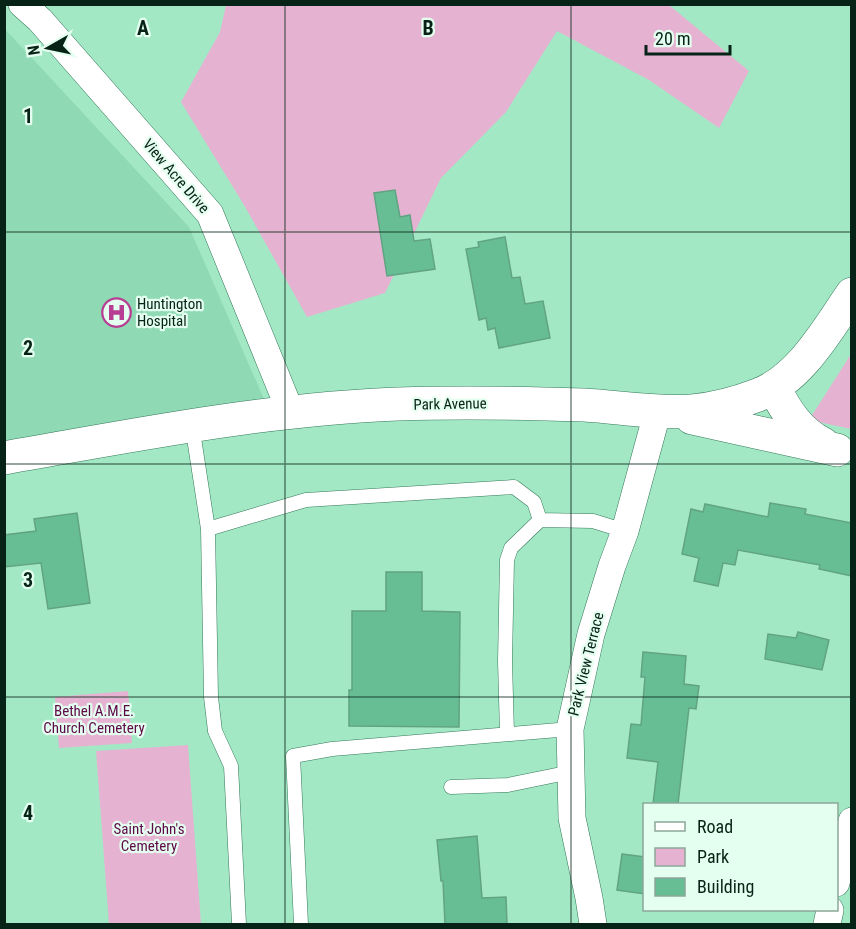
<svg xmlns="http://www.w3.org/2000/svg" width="856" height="929" font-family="'Roboto Condensed',sans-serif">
<rect width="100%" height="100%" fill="#a3e8c5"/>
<path fill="#8fdab5" d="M 4,28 L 189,227 L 264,399 L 5,445 Z"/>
<path fill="#e5b3d1" d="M 226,5 L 669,5 L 749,71 L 719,128 L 649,80 L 557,31 L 506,112 L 441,178 L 385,293 L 307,317 L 244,205 L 181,102 L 220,32 Z
M 851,354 L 851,429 L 809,420 Z
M 128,691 L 132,743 L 59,748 L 55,697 Z
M 188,745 L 201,924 L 109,924 L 96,751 Z"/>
<path fill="#67be95" stroke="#61a383" stroke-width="1.5" d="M 395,190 L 400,217 L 410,215 L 414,241 L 430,239 L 435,269 L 387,276 L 374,193 Z
M 505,237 L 512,278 L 520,277 L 525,304 L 543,301 L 550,338 L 499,348 L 495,328 L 488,330 L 486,318 L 479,320 L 466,249 L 479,247 L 478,242 Z
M 770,503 L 806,509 L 805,514 L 852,523 L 852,576 L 819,569 L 820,565 L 738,550 L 735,565 L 723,563 L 718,586 L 694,581 L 699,558 L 682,554 L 691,509 L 703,512 L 705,504 L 768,517 Z
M 77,513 L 90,603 L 48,609 L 41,563 L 4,567 L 4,535 L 36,531 L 34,519 Z
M 386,572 L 422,572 L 422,611 L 460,612 L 459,727 L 349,726 L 349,690 L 352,690 L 352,611 L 386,611 Z
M 798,632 L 829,640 L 822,670 L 765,659 L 768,634 L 796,638 Z
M 643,652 L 686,656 L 684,684 L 699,686 L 696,709 L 689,708 L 678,804 L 653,804 L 658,762 L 627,758 L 631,724 L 641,725 L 645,677 L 641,677 Z
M 477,836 L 482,898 L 506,897 L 507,924 L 445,924 L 443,881 L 441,881 L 437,840 Z
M 622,854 L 645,857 L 645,894 L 617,890 Z"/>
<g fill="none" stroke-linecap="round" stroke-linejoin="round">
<defs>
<path id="lane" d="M 192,425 L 208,529 L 211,697 L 215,731 L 231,766 L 239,924
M 208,529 L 306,500 L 514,487 L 534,502 L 540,520 L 593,521 L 625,531
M 507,734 L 505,661 L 507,560 L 511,548 L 540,520
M 451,787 L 508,785 L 571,772
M 301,924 L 293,756 L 332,749 L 570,729"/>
<path id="street" d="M 22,4 L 40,20 L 210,214 L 291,413
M 836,883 L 852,821
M 593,924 L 589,898 L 572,818 L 570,729 L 591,634 L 612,566 L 625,531 L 658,410
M 827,924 L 830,910"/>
<path id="secondary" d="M 774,388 C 786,411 799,432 823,444
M 692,418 L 837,450
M 4,458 C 135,435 266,409 398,404 C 460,402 522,403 584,405 C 619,407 657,414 692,411 C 715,409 737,403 758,395 C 801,378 827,330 852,294"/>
</defs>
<use href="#lane" stroke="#347859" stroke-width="15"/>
<use href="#street" stroke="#347859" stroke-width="28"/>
<use href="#secondary" stroke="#347859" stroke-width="34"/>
<use href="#lane" stroke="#fff" stroke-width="14"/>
<use href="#street" stroke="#fff" stroke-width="27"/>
<use href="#secondary" stroke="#fff" stroke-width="33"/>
</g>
<path fill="none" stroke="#072317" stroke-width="1.5" stroke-opacity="0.55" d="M 285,4 L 285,924M 571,4 L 571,924M 4,232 L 852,232M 4,464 L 852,464M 4,697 L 852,697"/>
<defs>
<symbol id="hospital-ring" viewBox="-11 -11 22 22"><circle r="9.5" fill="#e4fef0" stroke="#b73e92" stroke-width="1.5"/><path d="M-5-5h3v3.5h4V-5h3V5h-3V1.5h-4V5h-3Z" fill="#b73e92"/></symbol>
</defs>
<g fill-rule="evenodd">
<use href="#hospital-ring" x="100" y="296" width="33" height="33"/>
</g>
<g text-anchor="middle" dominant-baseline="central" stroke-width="4.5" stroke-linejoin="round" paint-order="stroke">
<g font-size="15" fill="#072317" stroke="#e4fef0">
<text transform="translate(176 176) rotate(49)">View Acre Drive</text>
<text transform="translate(450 404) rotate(-1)">Park Avenue</text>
<text transform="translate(586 664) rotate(-76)">Park View Terrace</text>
</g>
<g font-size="15" fill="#072317" stroke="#e4fef0" text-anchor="start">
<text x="137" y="304">Huntington<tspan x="137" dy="17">Hospital</tspan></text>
</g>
<g font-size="15" fill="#5f0848" stroke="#e4fef0">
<text x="94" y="711">Bethel A.M.E.<tspan x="94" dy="17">Church Cemetery</tspan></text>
<text x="149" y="829">Saint John's<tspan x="149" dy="17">Cemetery</tspan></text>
</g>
</g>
<g font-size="20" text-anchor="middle" font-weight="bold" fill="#072317" stroke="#e4fef0" stroke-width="4.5" stroke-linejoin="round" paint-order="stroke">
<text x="143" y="35">A</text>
<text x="428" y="35">B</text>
<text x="28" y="123">1</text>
<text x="28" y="355">2</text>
<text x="28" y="587">3</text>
<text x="28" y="820">4</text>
</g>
<rect width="856" height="929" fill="none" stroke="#072317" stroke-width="12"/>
<rect x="643" y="803" width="195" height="108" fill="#e4fef0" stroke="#8ca699" stroke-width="1.5"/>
<rect x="655" y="822" width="30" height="9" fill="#ffffff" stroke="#8ca699" stroke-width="1.5"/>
<text x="697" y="833" font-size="18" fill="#072317">Road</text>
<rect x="655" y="848" width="30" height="18" fill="#e5b3d1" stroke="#8ca699" stroke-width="1.5"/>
<text x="697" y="863" font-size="18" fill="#072317">Park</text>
<rect x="655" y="878" width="30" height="18" fill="#67be95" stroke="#8ca699" stroke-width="1.5"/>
<text x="697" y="893" font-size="18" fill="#072317">Building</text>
<g transform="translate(48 48) rotate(261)" stroke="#e4fef0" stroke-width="4.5" paint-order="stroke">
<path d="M0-4.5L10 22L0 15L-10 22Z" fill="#072317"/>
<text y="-9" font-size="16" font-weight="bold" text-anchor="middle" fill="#072317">N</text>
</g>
<path d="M646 45v9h84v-9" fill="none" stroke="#072317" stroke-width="3"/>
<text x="655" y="45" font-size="18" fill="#072317" stroke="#e4fef0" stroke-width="4.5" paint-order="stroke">20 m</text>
</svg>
